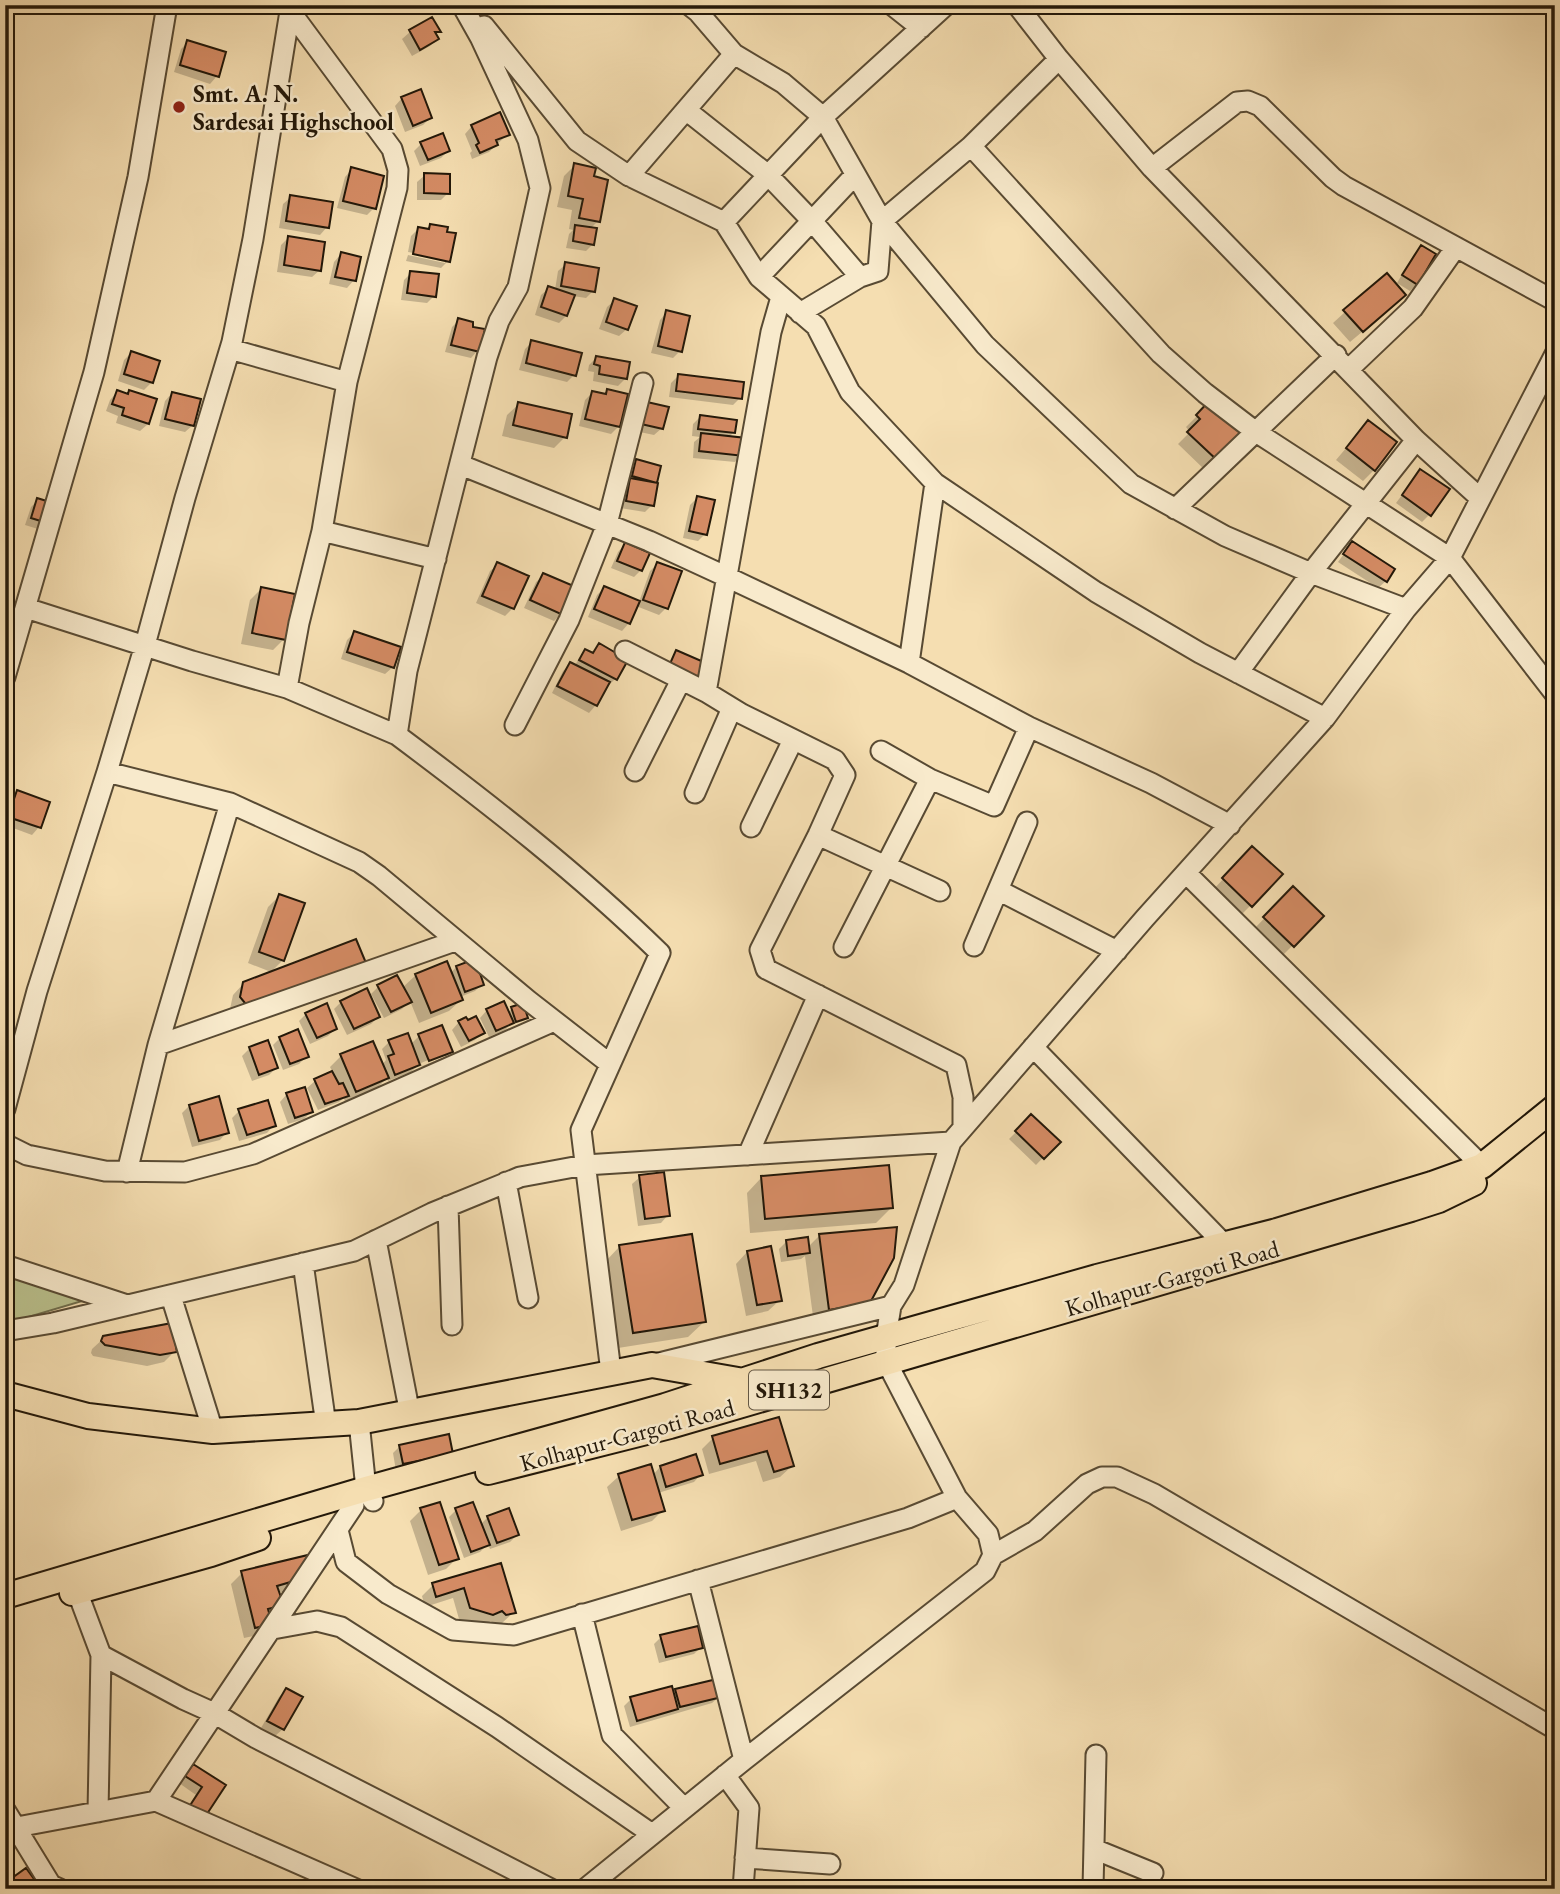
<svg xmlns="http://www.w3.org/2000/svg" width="1560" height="1894" font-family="'EB Garamond',serif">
<rect width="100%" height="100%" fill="#f5deb1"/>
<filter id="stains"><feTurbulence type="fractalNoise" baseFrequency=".00286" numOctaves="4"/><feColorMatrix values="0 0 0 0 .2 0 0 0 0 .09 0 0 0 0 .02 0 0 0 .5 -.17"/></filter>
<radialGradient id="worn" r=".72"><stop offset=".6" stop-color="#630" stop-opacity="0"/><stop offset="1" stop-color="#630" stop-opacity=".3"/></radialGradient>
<path fill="#bac18d" stroke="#6e6c4b" stroke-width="2" d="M 5,1265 L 99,1296 L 5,1324 Z"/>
<path fill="#0003" fill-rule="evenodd" d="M 431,20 L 438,32 L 435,35 L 437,39 L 430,46 L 412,56 L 402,39 L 410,32 Z
M 188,42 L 217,76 L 210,84 L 174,72 L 181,49 Z
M 402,98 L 430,118 L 423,125 L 405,132 L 395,106 Z
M 472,126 L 508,134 L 489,152 L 472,159 L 470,153 L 472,151 L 465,134 Z
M 421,144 L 448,151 L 441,158 L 420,166 L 414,151 Z
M 575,165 L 592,178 L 598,221 L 590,229 L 593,244 L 586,251 L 566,248 L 569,234 L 573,230 L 569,229 L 572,210 L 557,207 L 564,176 Z
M 352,169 L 374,208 L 367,215 L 337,208 L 345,177 Z
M 425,175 L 448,193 L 441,200 L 417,200 L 417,182 Z
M 291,197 L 327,227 L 320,235 L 279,228 L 283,204 Z
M 431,226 L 448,261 L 441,268 L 406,261 L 408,255 L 445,263 L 445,259 L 408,252 L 411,236 L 418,229 L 426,231 Z
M 288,238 L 320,270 L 312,277 L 277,272 L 281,245 Z
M 1421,247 L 1417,284 L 1410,291 L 1397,283 L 1414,254 Z
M 341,254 L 354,280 L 347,288 L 329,284 L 334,262 Z
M 566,264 L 593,291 L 586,298 L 573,296 L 566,316 L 559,323 L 535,315 L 541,295 L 549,288 L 555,290 L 558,271 Z
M 411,273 L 434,296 L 427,303 L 401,300 L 404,280 Z
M 615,300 L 627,329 L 619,336 L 599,329 L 607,307 Z
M 1393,306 L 1350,342 L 1333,323 L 1345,312 Z
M 667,312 L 680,351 L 673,358 L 651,353 L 660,320 Z
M 459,320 L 478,350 L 471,358 L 445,352 L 452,327 Z
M 532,342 L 574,375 L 567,382 L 519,370 L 525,349 Z
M 131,353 L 152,382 L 144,390 L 118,381 L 124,360 Z
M 596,358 L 626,378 L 618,386 L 593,381 L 594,372 L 588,371 L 589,365 Z
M 678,376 L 740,398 L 733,405 L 669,397 L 671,383 Z
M 607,391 L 618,427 L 611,434 L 579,426 L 585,400 L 592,393 L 604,395 Z
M 117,392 L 126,395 L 130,392 L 155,400 L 148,424 L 140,431 L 116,423 L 118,416 L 106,411 L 110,400 Z
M 172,393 L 193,425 L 185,432 L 159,426 L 165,401 Z
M 1211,402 L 1243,433 L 1206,471 L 1178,444 L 1190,432 L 1186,427 Z
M 519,404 L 565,437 L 554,448 L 502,436 L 507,415 Z
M 640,411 L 662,428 L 654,435 L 635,431 Z
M 700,417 L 734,432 L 728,438 L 742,455 L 735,462 L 693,458 L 694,442 L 700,437 L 692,436 L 693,424 Z
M 1368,422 L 1374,470 L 1363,481 L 1336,460 Z
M 636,461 L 659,467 L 652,505 L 645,512 L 620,508 L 629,469 Z
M 1420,471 L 1429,515 L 1422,522 L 1396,503 Z
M 697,498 L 705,534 L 698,541 L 683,538 L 690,505 Z
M 38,500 L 51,504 L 38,529 L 25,525 L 31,507 Z
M 1352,543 L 1386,581 L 1378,588 L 1338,562 Z
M 625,544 L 641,570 L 634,577 L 611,568 L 618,552 Z
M 498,564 L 526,577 L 513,608 L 505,616 L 476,603 L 490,571 Z
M 657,564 L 666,608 L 659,615 L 636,606 L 629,623 L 622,631 L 588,617 L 597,595 L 604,588 L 639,602 L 650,571 Z
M 544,575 L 561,614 L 554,621 L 524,608 L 536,582 Z
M 262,588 L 284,639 L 273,650 L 241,644 L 250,600 Z
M 354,633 L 393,667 L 385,674 L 341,659 L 347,640 Z
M 599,646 L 626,660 L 615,679 L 608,686 L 606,685 L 596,705 L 589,713 L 552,693 L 563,671 L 570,664 L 574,666 L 585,651 L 592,655 Z
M 18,792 L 39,827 L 32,835 L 5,825 L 5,814 L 10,799 Z
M 1252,848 L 1251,905 L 1240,916 L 1212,891 Z
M 1293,889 L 1322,916 L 1281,957 L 1253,930 Z
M 279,896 L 283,960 L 271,972 L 248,963 L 268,907 Z
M 364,963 L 237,1018 L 230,1009 L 233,995 L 244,983 Z
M 446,963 L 450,974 L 456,967 L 482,984 L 475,991 L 460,997 L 461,1000 L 449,1011 L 419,1023 L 410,1001 L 402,1009 L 384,1018 L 371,994 L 378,987 L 402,988 L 416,975 Z
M 341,1002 L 378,1017 L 371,1024 L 347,1035 L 334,1009 Z
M 512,1009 L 526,1018 L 523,1021 L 513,1024 L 512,1023 L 505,1030 L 489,1037 L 480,1018 L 487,1010 L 507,1013 Z
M 306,1014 L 335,1029 L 328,1036 L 310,1044 L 299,1021 Z
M 459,1022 L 482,1033 L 475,1040 L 461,1047 L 452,1030 Z
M 419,1036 L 451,1051 L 444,1059 L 422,1067 L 420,1063 L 411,1072 L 388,1081 L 387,1078 L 376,1089 L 345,1102 L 344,1098 L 339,1102 L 318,1110 L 307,1088 L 315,1081 L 333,1073 L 330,1067 L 341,1056 L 382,1065 L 386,1060 L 382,1049 L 389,1042 L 410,1045 ZM 445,1053 L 445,1057 L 422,1066 L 421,1063 Z
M 280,1038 L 307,1056 L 299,1064 L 283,1070 L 273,1045 Z
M 267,1043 L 276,1068 L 269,1075 L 252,1081 L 242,1056 L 249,1049 Z
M 287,1094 L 311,1112 L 304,1119 L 288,1124 L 280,1102 Z
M 189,1106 L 227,1132 L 220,1140 L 192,1147 L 182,1113 Z
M 239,1111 L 274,1125 L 267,1133 L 239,1141 L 232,1118 Z
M 1031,1117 L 1058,1142 L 1036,1165 L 1009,1139 Z
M 640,1177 L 668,1215 L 661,1223 L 638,1226 L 632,1184 Z
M 762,1177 L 891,1208 L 876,1223 L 750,1233 L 747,1193 Z
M 819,1236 L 869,1302 L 814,1324 L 805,1256 L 801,1259 L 781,1262 L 779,1249 L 787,1241 L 808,1247 Z
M 620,1246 L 704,1322 L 688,1337 L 618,1348 L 605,1262 Z
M 747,1252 L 780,1300 L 768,1311 L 746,1316 L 736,1264 Z
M 104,1338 L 175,1351 L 164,1362 L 147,1366 L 93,1356 L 91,1353 L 92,1349 Z
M 778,1419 L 792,1466 L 780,1477 L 763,1482 L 756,1461 L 709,1474 L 702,1449 L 713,1438 Z
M 400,1446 L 444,1461 L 396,1471 L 393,1453 Z
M 660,1467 L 701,1474 L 694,1482 L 658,1493 L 663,1510 L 652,1521 L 621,1531 L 607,1487 L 619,1476 L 653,1475 Z
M 421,1510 L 457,1558 L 446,1569 L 428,1575 L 410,1521 Z
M 456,1510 L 480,1525 L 488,1517 L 517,1535 L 510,1542 L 490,1549 L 488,1544 L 480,1552 L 464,1558 L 449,1517 Z
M 307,1557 L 284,1594 L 282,1592 L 278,1593 L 275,1606 L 267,1613 L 259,1635 L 244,1638 L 231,1584 L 242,1573 Z
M 500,1565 L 514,1612 L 502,1623 L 494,1626 L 491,1621 L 481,1626 L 459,1619 L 453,1598 L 425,1607 L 422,1596 L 433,1585 Z
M 661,1637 L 701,1647 L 694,1654 L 659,1663 L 654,1644 Z
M 286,1690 L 283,1729 L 275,1736 L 261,1728 L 279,1697 Z
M 676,1691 L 720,1696 L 712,1703 L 630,1727 L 624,1706 L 631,1699 L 672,1694 Z
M 193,1766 L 224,1786 L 183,1815 L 196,1795 L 179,1783 Z"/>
<path fill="#d48b64" stroke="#231809" stroke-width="2" d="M 432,17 L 441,32 L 435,32 L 439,39 L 420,50 L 409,30 Z
M 187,40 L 226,52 L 219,77 L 180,65 Z
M 421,89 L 432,118 L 413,126 L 401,97 Z
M 500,112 L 510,135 L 496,140 L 498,145 L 480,153 L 476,145 L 479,143 L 471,125 Z
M 443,133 L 450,151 L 428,160 L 420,142 Z
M 574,163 L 596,168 L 594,176 L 608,180 L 600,222 L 579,218 L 583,199 L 568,196 Z
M 351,167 L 384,176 L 376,209 L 343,201 Z
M 424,173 L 450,174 L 450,194 L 424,193 Z
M 290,195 L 333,202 L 329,228 L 286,221 Z
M 430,224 L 448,227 L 447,232 L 456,233 L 450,262 L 413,254 L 418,227 L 429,229 Z
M 575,225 L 597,228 L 594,245 L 573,241 Z
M 288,236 L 325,242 L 321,271 L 284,265 Z
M 1421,245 L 1436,254 L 1418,285 L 1402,275 Z
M 341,252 L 361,257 L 356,281 L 335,277 Z
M 565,262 L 599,268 L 595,292 L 561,286 Z
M 410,271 L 439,274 L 436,297 L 407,293 Z
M 1387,273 L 1406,295 L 1363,332 L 1343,310 Z
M 548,286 L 575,295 L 567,316 L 541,307 Z
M 614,298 L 637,306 L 628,330 L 606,322 Z
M 666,310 L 690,316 L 682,352 L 658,346 Z
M 458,318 L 473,322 L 473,327 L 485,329 L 480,352 L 451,345 Z
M 531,340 L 582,353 L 576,376 L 526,363 Z
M 131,351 L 160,361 L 153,383 L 124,374 Z
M 596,356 L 630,362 L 627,379 L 599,374 L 600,366 L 594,364 Z
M 678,374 L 744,382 L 742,399 L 676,391 Z
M 607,389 L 628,394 L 620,427 L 585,419 L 592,391 L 606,394 Z
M 117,390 L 128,394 L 129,390 L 157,399 L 149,424 L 122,415 L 124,408 L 112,404 Z
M 172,392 L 201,399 L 194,426 L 165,419 Z
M 1211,399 L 1246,433 L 1218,461 L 1187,432 L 1200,419 L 1196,415 Z
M 518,402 L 572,414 L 567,438 L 513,425 Z
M 647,402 L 669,407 L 663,429 L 641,424 Z
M 700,415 L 737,420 L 735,433 L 698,429 Z
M 1368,420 L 1397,442 L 1375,471 L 1346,448 Z
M 701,433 L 746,438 L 744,456 L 699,451 Z
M 636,459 L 661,466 L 657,483 L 632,476 Z
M 1420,469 L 1450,489 L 1431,516 L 1402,495 Z
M 630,478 L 658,483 L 654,506 L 626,501 Z
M 697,496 L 715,500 L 707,535 L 689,531 Z
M 37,498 L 53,503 L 47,523 L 31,518 Z
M 1352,541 L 1395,569 L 1387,582 L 1343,554 Z
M 625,542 L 650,553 L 642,571 L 617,561 Z
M 497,562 L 529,576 L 514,609 L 482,596 Z
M 657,562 L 682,571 L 668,609 L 643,600 Z
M 543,573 L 576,587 L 563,615 L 530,600 Z
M 604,586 L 640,601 L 630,624 L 594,609 Z
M 261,587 L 295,594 L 286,640 L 252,633 Z
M 354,631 L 401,647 L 394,668 L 347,652 Z
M 599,643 L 628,660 L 617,680 L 579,660 L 585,649 L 593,653 Z
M 676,650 L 706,663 L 699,679 L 669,666 Z
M 570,662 L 610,682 L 597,706 L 557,686 Z
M 17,790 L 50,802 L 41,828 L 8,817 Z
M 1252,846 L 1283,874 L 1252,907 L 1222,878 Z
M 1293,886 L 1324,916 L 1294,947 L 1263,917 Z
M 279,894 L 305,903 L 284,961 L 259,952 Z
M 356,939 L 366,963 L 249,1008 L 240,997 L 243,982 Z
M 475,959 L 484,985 L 465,992 L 456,966 Z
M 447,961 L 463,1000 L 431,1013 L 415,974 Z
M 397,975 L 412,1002 L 391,1012 L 377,985 Z
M 367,988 L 380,1017 L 354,1029 L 340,1001 Z
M 504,1001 L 514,1023 L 496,1031 L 486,1009 Z
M 327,1003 L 337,1029 L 317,1038 L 305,1013 Z
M 523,1003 L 528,1018 L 516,1022 L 511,1007 Z
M 476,1016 L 485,1033 L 469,1041 L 458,1021 L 466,1017 L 468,1020 Z
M 442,1025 L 453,1052 L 429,1061 L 418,1034 Z
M 298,1029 L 309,1057 L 290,1064 L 279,1037 Z
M 408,1033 L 420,1065 L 395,1075 L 388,1056 L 394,1054 L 388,1040 Z
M 268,1040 L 278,1068 L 259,1075 L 249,1047 Z
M 373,1041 L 389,1078 L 356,1092 L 340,1054 Z
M 332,1071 L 339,1084 L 343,1083 L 349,1096 L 325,1104 L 314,1079 Z
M 305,1087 L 313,1112 L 295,1118 L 286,1093 Z
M 219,1096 L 229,1133 L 199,1141 L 189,1105 Z
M 268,1100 L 276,1126 L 247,1135 L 238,1109 Z
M 1031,1114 L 1061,1142 L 1044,1159 L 1015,1131 Z
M 889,1165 L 893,1208 L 765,1219 L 761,1176 Z
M 664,1172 L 670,1216 L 645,1219 L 639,1175 Z
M 897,1227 L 894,1258 L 870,1303 L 829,1310 L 819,1234 Z
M 692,1234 L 706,1322 L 633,1333 L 619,1245 Z
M 808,1237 L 810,1253 L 788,1256 L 786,1240 Z
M 771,1246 L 782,1301 L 757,1305 L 747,1251 Z
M 172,1323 L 177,1352 L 160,1355 L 105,1345 L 101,1341 L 103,1336 Z
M 779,1417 L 794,1466 L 774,1472 L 767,1451 L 720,1464 L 712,1436 Z
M 449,1434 L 453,1454 L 403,1464 L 399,1445 Z
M 696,1454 L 703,1475 L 666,1487 L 660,1466 Z
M 651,1464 L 665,1511 L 632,1520 L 618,1474 Z
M 440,1502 L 459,1559 L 439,1565 L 420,1508 Z
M 473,1502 L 490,1545 L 471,1552 L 455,1508 Z
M 509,1508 L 519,1535 L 497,1543 L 487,1516 Z
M 308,1555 L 312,1561 L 294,1581 L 277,1586 L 282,1600 L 276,1607 L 268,1609 L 272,1624 L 255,1628 L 241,1571 Z
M 501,1563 L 516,1613 L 506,1615 L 502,1611 L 493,1615 L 470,1608 L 464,1588 L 436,1597 L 432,1583 Z
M 698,1626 L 703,1648 L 666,1657 L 660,1635 Z
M 717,1679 L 722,1697 L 680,1707 L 675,1689 Z
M 672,1686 L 678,1709 L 637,1721 L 630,1697 Z
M 286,1688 L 303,1697 L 284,1730 L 267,1721 Z
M 193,1764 L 226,1785 L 205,1817 L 189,1807 L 202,1787 L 185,1776 Z
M 26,1868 L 34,1879 L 21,1889 L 5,1889 L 5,1883 Z"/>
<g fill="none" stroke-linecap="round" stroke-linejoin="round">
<defs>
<path id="minor" d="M 462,5 L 480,37 L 528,140 L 540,188 L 518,287 L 499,321 L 487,357 L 407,671 L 397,735 C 488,803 578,873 660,953 L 581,1130 L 611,1372
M 689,5 L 698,12 L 734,54 L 783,83 L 823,117 L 724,222 L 759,277 L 816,326 L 850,392 L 935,483 L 1096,592 L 1200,653 L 1325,718
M 892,5 L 921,28
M 946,5 L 823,117 L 882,221 L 985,345 L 1131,484 L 1225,536 L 1311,573 L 1406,609
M 1017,5 L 1059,59 L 1152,168 L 1416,440 L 1480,498
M 290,11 L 392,149 L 398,170 L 397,188 L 347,382 L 322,531 L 299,623 L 287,688 L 397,735
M 484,26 L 577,141 L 629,176 L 724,222
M 1059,59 L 971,146 L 1161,354 L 1205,393 L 1256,432 L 1450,558 L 1555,694
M 686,110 L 768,175 L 812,221 L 860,277
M 1152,168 L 1237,102 L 1248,101 L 1260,106 L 1333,178 L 1344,186 L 1555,301
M 629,176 L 734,54
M 759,277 L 855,175
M 800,313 L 860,277 L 878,271 L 882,221 L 971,146
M 230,349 L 347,382
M 1349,369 L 1413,308 L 1456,247
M 461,465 L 649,541 L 727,577 L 909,663 L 1029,727 L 1151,783 L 1230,825
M 1175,509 L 1336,355
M 322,531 L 436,559
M 26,608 L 192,661 L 287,688
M 625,651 L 706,692 L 742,714 L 835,760 L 845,775 L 818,835 L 760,950 L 766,969 L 956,1065 L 963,1097 L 963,1128
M 909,663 L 935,483
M 1238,673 L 1311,573 L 1416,440
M 5,677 L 94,372 L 138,177 L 167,5
M 706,692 L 771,332 L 781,297
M 515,725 L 569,620 L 607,524 L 643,383
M 881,751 L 930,779 L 994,806 L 1029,727
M 635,771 L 681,680
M 107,772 L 230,803 L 359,862 L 379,876 L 529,1001 L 610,1064
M 695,793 L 732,708
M 751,827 L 793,740
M 818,835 L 940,891
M 1186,873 L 1482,1166
M 998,890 L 1117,951
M 974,946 L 1027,822
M 844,947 L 930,779
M 158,1045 L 455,941
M 1033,1047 L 1224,1244
M 5,1109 L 37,991 L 107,772 L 145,645 L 185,498 L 232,342 L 253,239 L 291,5
M 5,1144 L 27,1155 L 105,1171 L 185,1172 L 253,1154 L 554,1021
M 748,1155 L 818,995
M 127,1172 L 158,1045 L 230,803
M 506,1182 L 528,1298
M 448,1206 L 452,1325
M 376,1240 L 410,1414
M 303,1263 L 326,1425
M 5,1265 L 127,1305
M 171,1296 L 213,1431
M 5,1331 L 53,1323 L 354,1251 L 432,1213 L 520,1177 L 585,1165 L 951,1142
M 659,1363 L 891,1306 L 904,1285 L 951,1142 L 1145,918 L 1325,718 L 1406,609 L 1450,558 L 1555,354
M 359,1422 L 366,1489 L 373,1501
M 338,1530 L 346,1562 L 388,1594 L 453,1630 L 514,1635 L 908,1518 L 957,1498
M 993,1555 L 1035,1531 L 1087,1484 L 1102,1477 L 1117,1477 L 1154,1494 L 1555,1729
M 698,1580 L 744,1760
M 77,1591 L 101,1655 L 183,1699 L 214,1713 L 256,1738 L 551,1889
M 582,1614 L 612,1735 L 684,1808
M 273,1629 L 317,1621 L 341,1627 L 497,1727 L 652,1834
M 725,1775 L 749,1808 L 743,1889
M 156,1801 L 356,1889
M 5,1810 L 51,1885 L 60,1889
M 98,1812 L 101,1655
M 17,1827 L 156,1801 L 354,1505
M 1094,1849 L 1153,1873
M 745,1858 L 830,1864
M 585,1889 L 744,1760 L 985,1571 L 993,1555 L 988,1534 L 957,1498 L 886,1361 L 886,1337 L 891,1306
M 1093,1889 L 1096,1755"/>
<path id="major" d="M 5,1394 L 88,1416 L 213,1431 L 359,1422 L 652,1365 L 738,1380
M 488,1472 L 670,1426 L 1411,1209 L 1439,1200 L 1474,1183
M 72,1593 L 211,1554 L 258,1538
M 5,1596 L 366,1489 L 665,1406 L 818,1356 L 1097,1277 L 1277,1231 L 1432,1184 L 1482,1166 L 1555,1107"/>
</defs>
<use href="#minor" stroke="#584a33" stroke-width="23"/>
<use href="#major" stroke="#231809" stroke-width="28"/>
<use href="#minor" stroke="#f8eacc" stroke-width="19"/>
<use href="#major" stroke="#f5deb1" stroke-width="24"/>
</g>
<circle fill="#8f2418" stroke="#f8eacc" stroke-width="2.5" cx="179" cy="107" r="7"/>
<g text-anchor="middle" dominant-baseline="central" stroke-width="5" stroke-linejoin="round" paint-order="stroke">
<rect fill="#f8eacc" stroke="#635744" stroke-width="2" x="749" y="1370.5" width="80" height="39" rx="5"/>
<g font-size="23" font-weight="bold" fill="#231809">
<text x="789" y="1390">SH132</text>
</g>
<g font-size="24" font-weight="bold" fill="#231809" stroke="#f8eacc" text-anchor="start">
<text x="193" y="93">Smt. A. N.<tspan x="193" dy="28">Sardesai Highschool</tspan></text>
</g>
<g font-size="24" fill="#231809" stroke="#f8eacc">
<text transform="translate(1172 1278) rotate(-16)">Kolhapur-Gargoti Road</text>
<text transform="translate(627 1435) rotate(-15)">Kolhapur-Gargoti Road</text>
</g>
</g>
<rect width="1560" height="1894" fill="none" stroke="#f5deb1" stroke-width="28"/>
<rect x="7" y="7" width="1546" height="1880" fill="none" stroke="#231809" stroke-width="3.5"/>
<rect x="14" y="14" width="1532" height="1866" fill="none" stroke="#231809" stroke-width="2"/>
<rect width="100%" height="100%" filter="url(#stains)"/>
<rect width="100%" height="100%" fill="url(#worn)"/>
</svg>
